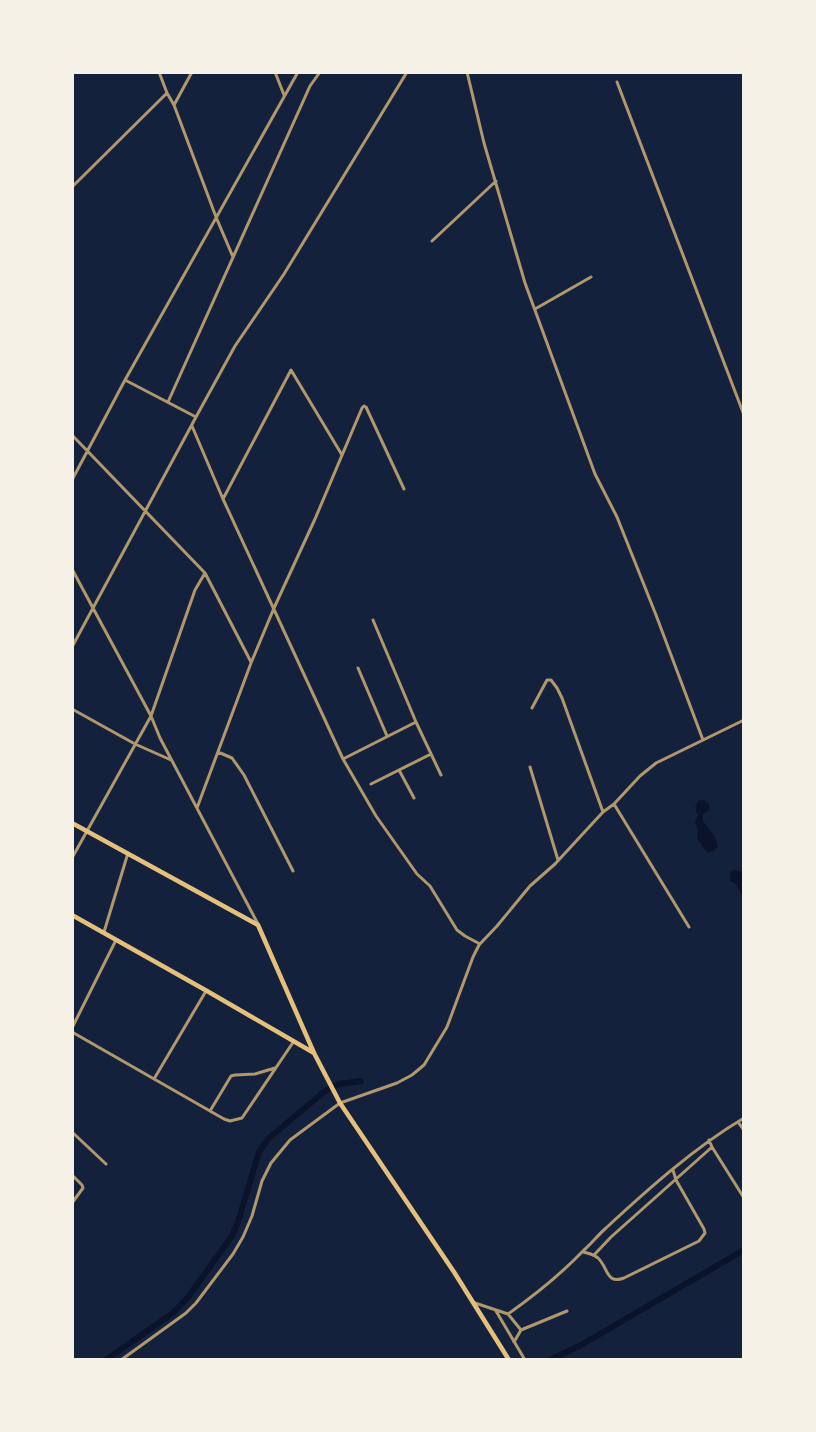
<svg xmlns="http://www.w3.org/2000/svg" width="816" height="1432" font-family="'DM Sans',sans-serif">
<rect width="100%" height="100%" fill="#14213d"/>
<path fill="#0b132b" d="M 699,800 L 704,800 L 709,804 L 709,810 L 703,814 L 703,821 L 714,835 L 718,846 C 715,851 712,853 707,852 L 697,839 L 698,831 L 695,822 L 698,815 C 695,810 694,805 699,800 Z
M 733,870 L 743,872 L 743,898 L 736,884 L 730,881 L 730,872 Z"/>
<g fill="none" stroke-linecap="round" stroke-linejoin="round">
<path stroke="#0b132b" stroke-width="6" d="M 106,1360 L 174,1312 L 188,1297 L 232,1236 L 238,1222 L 259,1152 L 268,1139 L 325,1091 L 339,1084 L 361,1081
M 550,1360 L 581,1345 L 744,1250"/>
<path stroke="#b1986c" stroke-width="3" d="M 159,72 L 167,93 L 174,105 L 216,217 L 233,257
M 275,72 L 284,95
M 467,72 L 484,143 L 525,283 L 595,474 L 617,517 L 656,615 L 703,740
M 617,82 L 744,415
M 174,105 L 192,72
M 72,187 L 167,93
M 432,241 L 496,181
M 535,309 L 591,277
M 125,380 L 196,417
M 168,402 L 310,86 L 320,72
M 192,426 L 223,499 L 343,759 L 376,816 L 417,874 L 430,886 L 457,930 L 465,936 L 480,944
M 72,435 L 205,573 L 251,662
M 72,480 L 125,380 L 298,72
M 223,499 L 291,370 L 342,455
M 72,569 L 151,716 L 160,738 L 258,924
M 373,620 L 416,722 L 441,775
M 72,647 L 196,417 L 235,346 L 284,274 L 407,72
M 358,668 L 387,736
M 532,708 L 547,680 L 551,680 L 557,688 L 562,698 L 603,812
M 72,709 L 135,744 L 171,760
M 218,752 L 232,758 L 244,775 L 293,871
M 343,759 L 416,722
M 530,767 L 558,860
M 399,770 L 414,798
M 371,784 L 431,754
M 614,804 L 689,927
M 197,808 L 251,663 L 274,608 L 315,519 L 362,408 L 364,406 L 366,407 L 404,489
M 72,858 L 151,716 L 195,590 L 205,573
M 104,932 L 128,853
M 72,1028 L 116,940
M 72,1032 L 224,1119 L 230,1121 L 242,1118 L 294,1041
M 154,1079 L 206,991
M 210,1111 L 231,1076 L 235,1075 L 255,1074 L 275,1068
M 738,1122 L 744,1130
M 72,1132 L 106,1164
M 709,1140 L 712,1147 L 744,1198
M 72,1175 L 82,1185 L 83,1188 L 72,1203
M 583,1252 C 589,1253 594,1255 598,1258 C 608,1267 606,1285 624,1278 L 699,1241 L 705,1233 L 704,1229 L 676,1180 L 673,1170
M 594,1255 L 611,1237 L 712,1147
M 475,1303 L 508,1314 C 535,1295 561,1274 584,1250 C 592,1243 598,1235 606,1228 C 647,1190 695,1147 744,1118
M 496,1311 L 525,1360
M 508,1314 L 521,1330
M 514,1342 L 521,1330 L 567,1311
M 121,1360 L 186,1313 L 196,1303 L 233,1254 L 243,1237 L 252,1216 L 262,1181 L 271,1163 L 290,1140 L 340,1103 L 397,1083 L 412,1075 L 424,1065 L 447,1027 L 473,957 L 479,945 L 497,926 L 530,886 L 555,864 L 603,812 L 614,804 L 640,776 L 656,763 L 744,720"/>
<path stroke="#e5c07b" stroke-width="4.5" d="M 72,823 L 258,925 L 314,1053 L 340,1103 L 454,1272 L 509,1360
M 72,915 L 207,991 L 314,1053"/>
</g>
<rect width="816" height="1432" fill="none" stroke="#f6f1e7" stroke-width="148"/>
</svg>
